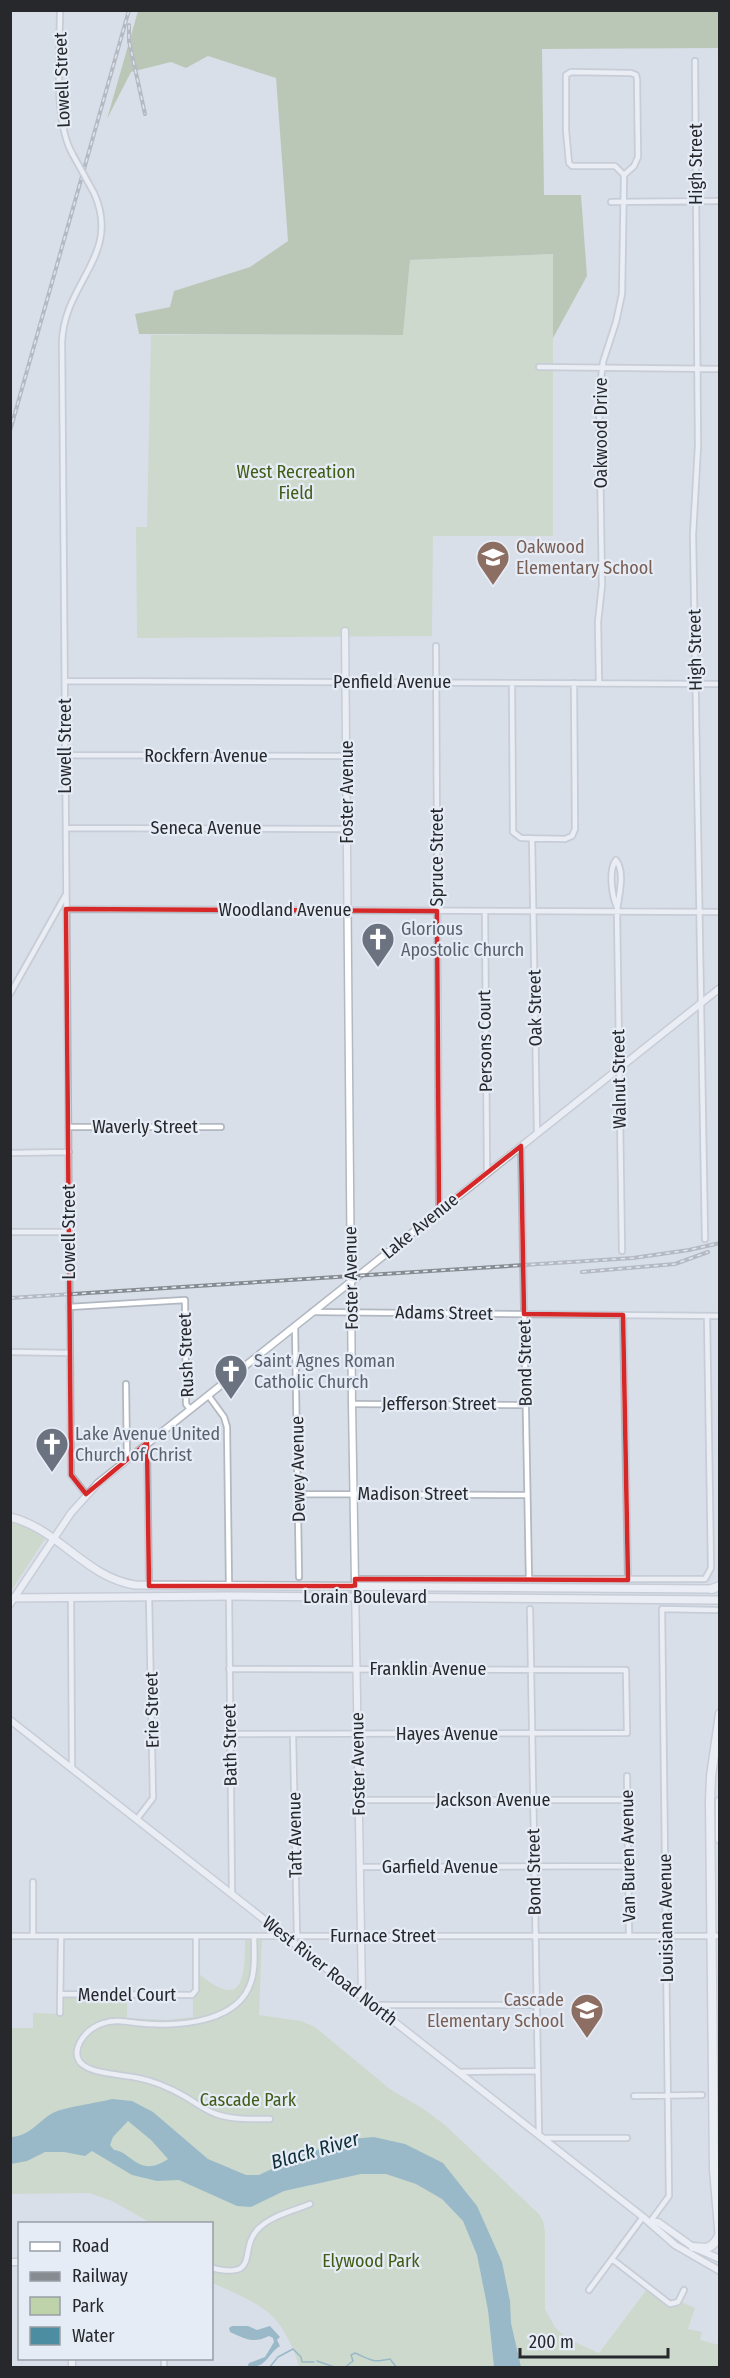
<svg xmlns="http://www.w3.org/2000/svg" width="730" height="2378" font-family="'Fira Sans Condensed',sans-serif">
<rect width="100%" height="100%" fill="#d9dfe9"/>
<path fill="#bfd3ab" d="M 553,254 L 553,536 L 433,536 L 432,636 L 137,638 L 136,527 L 147,527 L 151,335 L 403,335 L 410,260 Z
M 10,1519 L 44,1535 L 45,1539 L 11,1591 Z
M 245,1939 L 262,1939 L 259,2015 L 301,2021 L 315,2027 L 390,2089 L 425,2110 L 445,2125 L 539,2214 L 543,2221 L 545,2232 L 545,2309 L 555,2327 L 561,2333 L 570,2340 L 599,2353 L 647,2289 L 669,2306 L 681,2302 L 695,2308 L 688,2329 L 702,2332 L 700,2340 L 719,2345 L 719,2367 L 299,2367 C 295,2351 285,2329 273,2317 C 258,2302 231,2291 212,2283 L 212,2224 L 151,2223 L 112,2201 L 89,2193 L 11,2194 L 11,2028 L 33,2028 L 33,2013 L 62,2014 L 63,2000 L 66,1997 L 127,1996 L 127,2018 L 168,2020 L 193,2017 L 193,1997 L 198,1990 L 198,1973 C 243,2011 245,1979 245,1939 Z"/>
<path fill="#94ac7b" d="M 138,11 L 719,11 L 719,48 L 542,49 L 544,195 L 581,195 L 587,276 L 553,338 L 553,254 L 410,260 L 403,335 L 139,334 L 135,314 L 170,307 L 174,291 L 250,267 L 288,241 L 276,78 L 208,56 L 186,68 L 171,62 L 131,72 L 107,119 Z"/>
<path fill="#4c8da1" fill-rule="evenodd" d="M 112,2099 L 132,2101 L 153,2112 L 208,2159 L 246,2175 L 259,2175 L 301,2155 L 351,2139 L 374,2137 L 405,2144 L 443,2163 L 477,2206 L 502,2262 L 510,2301 L 511,2323 L 521,2367 L 494,2367 L 488,2310 L 477,2255 L 463,2221 L 442,2199 L 416,2184 L 386,2174 L 361,2174 L 284,2191 L 251,2207 L 237,2206 L 179,2180 L 157,2181 L 132,2175 L 92,2151 L 85,2156 L 64,2152 L 45,2152 L 27,2161 L 11,2164 L 11,2137 C 28,2137 38,2122 51,2114 C 62,2107 98,2103 112,2099 ZM 128,2121 L 151,2140 L 168,2159 C 139,2179 131,2151 114,2150 L 110,2145 L 113,2137 Z
M 232,2326 L 248,2326 L 257,2330 L 270,2326 L 280,2337 L 277,2340 L 280,2346 C 266,2355 268,2368 247,2367 L 249,2363 L 265,2357 L 274,2342 L 273,2338 L 269,2336 C 253,2344 246,2339 230,2332 L 229,2328 Z"/>
<g fill="none" stroke-linecap="round" stroke-linejoin="round">
<path stroke="#4c8da1" stroke-width="1.5" d="M 317,2361 L 337,2368
M 269,2368 L 278,2357 L 293,2349 L 301,2357 L 302,2362 L 314,2362
M 344,2368 L 353,2361 L 351,2355 L 355,2353 C 372,2360 371,2363 390,2359 L 397,2368"/>
<defs>
<path id="minor" d="M 60,10 C 60,51 53,121 73,155
M 695,61 L 698,446 L 693,535 L 705,1239
M 611,202 L 720,201
M 539,367 L 720,369
M 436,646 L 439,1211
M 65,681 L 720,684
M 512,683 L 513,832 L 521,838 L 565,839 L 572,836 L 575,829 L 574,683
M 599,683 L 598,622 L 602,585 L 599,396 L 603,362 L 616,322 L 622,294 L 624,175 L 634,166 L 638,157 L 637,79 L 636,75 L 631,73 L 571,72 L 566,75 L 566,130 L 569,163 L 572,166 L 615,166 L 624,175
M 65,755 L 346,756
M 66,828 L 347,829
M 532,838 L 537,1133
M 617,907 C 612,896 608,870 616,860 C 626,873 618,897 617,912 L 622,1251
M 66,909 L 720,912
M 485,911 L 487,1171
M 10,994 L 65,896
M 68,1127 L 221,1127
M 521,1146 L 529,1580
M 10,1153 L 69,1152
M 10,1232 L 69,1232
M 69,1307 L 185,1300 L 186,1404 L 190,1409
M 312,1312 L 720,1316
M 623,1315 L 628,1580
M 295,1326 L 299,1577
M 10,1352 L 70,1353
M 126,1384 L 127,1459
M 208,1395 L 224,1417 L 227,1427 L 229,1586
M 352,1404 L 526,1405
M 147,1444 L 149,1586
M 86,1494 L 71,1475 L 62,342 C 64,282 122,255 94,193
M 298,1494 L 527,1495
M 355,1579 L 705,1579 L 711,1568 L 707,1316
M 229,1596 L 232,1894
M 71,1597 L 72,1769
M 530,1609 L 539,2135
M 229,1669 L 626,1670 L 627,1733 L 230,1734
M 293,1734 L 297,1936
M 627,1776 L 629,1936
M 359,1800 L 627,1800
M 137,1819 L 153,1798 L 149,1597
M 360,1867 L 628,1866
M 33,1882 L 33,1936
M 10,1936 L 720,1936
M 254,1936 C 254,1951 256,1968 251,1982 C 239,2021 184,2026 149,2024 C 135,2024 118,2018 104,2023 C 94,2026 85,2033 80,2042 C 63,2076 120,2073 138,2078 C 154,2081 170,2088 184,2096 C 195,2102 204,2110 216,2114 C 233,2120 252,2119 270,2119
M 60,1994 L 192,1995 L 196,1990 L 196,1936
M 374,2005 L 537,2005
M 60,2013 L 61,1936
M 458,2072 L 538,2071
M 634,2096 L 702,2095
M 543,2138 L 627,2138
M 650,2222 L 669,2196 L 662,1609 L 716,1610
M 612,2259 L 670,2304 L 678,2302 L 684,2290
M 212,2268 C 262,2280 237,2249 259,2228 C 273,2215 293,2211 310,2204
M 589,2290 L 643,2217
M 164,2358 L 164,2368"/>
<path id="tertiary" d="M 345,631 L 352,1404 L 362,1996
M 10,1604 L 71,1513 L 98,1483 L 720,988
M 10,1720 L 643,2217 L 675,2245 L 720,2271
M 650,2222 L 658,2222 L 693,2247 L 720,2259
M 10,2262 L 20,2262
M 72,2358 L 72,2368"/>
<path id="secondary" d="M 10,1517 C 59,1529 85,1577 135,1585 L 714,1589
M 10,1598 L 229,1596 L 720,1600"/>
<path id="primary" d="M 711,1589 L 720,1586"/>
<path id="trunk" d="M 720,1714 L 711,1776 L 710,1802 L 714,2170 L 720,2239
M 720,1801 L 720,1839
M 693,2247 C 707,2249 712,2249 719,2236"/>
</defs>
<use href="#minor" stroke="#b2b8c1" stroke-width="8"/>
<use href="#tertiary" stroke="#b2b8c1" stroke-width="9"/>
<use href="#secondary" stroke="#b2b8c1" stroke-width="10"/>
<use href="#primary" stroke="#b2b8c1" stroke-width="10"/>
<use href="#trunk" stroke="#b2b8c1" stroke-width="11"/>
<use href="#minor" stroke="#fff" stroke-width="4.5"/>
<use href="#tertiary" stroke="#fff" stroke-width="6"/>
<use href="#secondary" stroke="#fff" stroke-width="7"/>
<use href="#primary" stroke="#fff" stroke-width="8"/>
<use href="#trunk" stroke="#fff" stroke-width="8"/>
<defs>
<path id="rail" d="M 129,25 L 129,41 L 145,114
M 10,431 L 129,10
M 582,1272 L 675,1264 L 708,1252
M 10,1298 L 633,1258 L 689,1250 L 720,1243"/>
</defs>
<use href="#rail" stroke="#878c93" stroke-width="4"/>
<use href="#rail" stroke="#e6ecf6" stroke-width="1.5" stroke-dasharray="4.5" stroke-linecap="butt"/>
<defs>
<path id="minor-bridge" d="M 73,155 L 94,193"/>
</defs>
<use href="#minor-bridge" stroke="#b2b8c1" stroke-width="8" stroke-linecap="butt"/>
<use href="#minor-bridge" stroke="#fff" stroke-width="4.5"/>
</g>
<path d="M0 0H730V2378H0ZM 66,909 L 437,911 L 439,1211 L 521,1146 L 524,1314 L 623,1315 L 628,1580 L 355,1579 L 355,1586 L 149,1586 L 147,1443 L 86,1494 L 71,1475 Z" fill="#d9dfe9" fill-opacity=".55" fill-rule="evenodd"/>
<path fill="none" stroke="#d62828" stroke-width="4.5" stroke-linejoin="round" d="M 66,909 L 437,911 L 439,1211 L 521,1146 L 524,1314 L 623,1315 L 628,1580 L 355,1579 L 355,1586 L 149,1586 L 147,1443 L 86,1494 L 71,1475 Z"/>
<defs>
<symbol id="school-pin" viewBox="-11 -11 22 30"><path d="M0 17L-7.5 6A9.5 9.5 0 1 1 7.5 6Z" fill="#8d6e63" stroke="#e6ecf6"/><path d="M0-5L7-2L0 1L-7-2ZM-4 1L0 2.5L4 1V4Q0 6-4 4Z" fill="#fff"/></symbol>
<symbol id="church-pin" viewBox="-11 -11 22 30"><path d="M0 17L-7.5 6A9.5 9.5 0 1 1 7.5 6Z" fill="#6b7280" stroke="#e6ecf6"/><path d="M-1.2-6h2.4v3.5h3.3v2.4h-3.3V6h-2.4V-.1h-3.3v-2.4h3.3Z" fill="#fff"/></symbol>
</defs>
<g fill-rule="evenodd">
<use href="#school-pin" x="474" y="538" width="38" height="52"/>
<use href="#church-pin" x="359" y="920" width="38" height="52"/>
<use href="#church-pin" x="212" y="1352" width="38" height="52"/>
<use href="#church-pin" x="33" y="1425" width="38" height="52"/>
<use href="#school-pin" x="568" y="1991" width="38" height="52"/>
</g>
<g text-anchor="middle" dominant-baseline="central" stroke-width="4.5" stroke-linejoin="round" paint-order="stroke">
<g font-size="18" fill="#26282c" stroke="#e6ecf6">
<text transform="translate(62 80) rotate(-92)">Lowell Street</text>
<text transform="translate(696 164) rotate(-90)">High Street</text>
<text transform="translate(601 433) rotate(-90)">Oakwood Drive</text>
<text transform="translate(695 650) rotate(-91)">High Street</text>
<text x="392" y="682">Penfield Avenue</text>
<text transform="translate(65 746) rotate(-90)">Lowell Street</text>
<text x="206" y="756">Rockfern Avenue</text>
<text transform="translate(347 792) rotate(-90)">Foster Avenue</text>
<text x="206" y="828">Seneca Avenue</text>
<text transform="translate(437 857) rotate(-90)">Spruce Street</text>
<text x="285" y="910">Woodland Avenue</text>
<text transform="translate(535 1008) rotate(-91)">Oak Street</text>
<text transform="translate(485 1041) rotate(-91)">Persons Court</text>
<text transform="translate(619 1079) rotate(-91)">Walnut Street</text>
<text x="145" y="1127">Waverly Street</text>
<text transform="translate(420 1226) rotate(-39)">Lake Avenue</text>
<text transform="translate(69 1232) rotate(-90)">Lowell Street</text>
<text transform="translate(351 1278) rotate(-91)">Foster Avenue</text>
<text transform="translate(444 1313) rotate(1)">Adams Street</text>
<text transform="translate(186 1355) rotate(-92)">Rush Street</text>
<text transform="translate(525 1363) rotate(-91)">Bond Street</text>
<text x="439" y="1404">Jefferson Street</text>
<text transform="translate(298 1469) rotate(-91)">Dewey Avenue</text>
<text x="413" y="1494">Madison Street</text>
<text x="365" y="1597">Lorain Boulevard</text>
<text x="428" y="1669">Franklin Avenue</text>
<text transform="translate(152 1710) rotate(-91)">Erie Street</text>
<text x="447" y="1734">Hayes Avenue</text>
<text transform="translate(230 1745) rotate(-91)">Bath Street</text>
<text transform="translate(358 1764) rotate(-91)">Foster Avenue</text>
<text x="493" y="1800">Jackson Avenue</text>
<text transform="translate(295 1835) rotate(-91)">Taft Avenue</text>
<text transform="translate(628 1856) rotate(-91)">Van Buren Avenue</text>
<text x="440" y="1867">Garfield Avenue</text>
<text transform="translate(534 1872) rotate(-91)">Bond Street</text>
<text transform="translate(666 1918) rotate(-91)">Louisiana Avenue</text>
<text x="383" y="1936">Furnace Street</text>
<text transform="translate(330 1971) rotate(38)">West River Road North</text>
<text x="127" y="1995">Mendel Court</text>
</g>
<g font-size="18" fill="#405d16" stroke="#e6ecf6">
<text x="296" y="472">West Recreation<tspan x="296" dy="21">Field</tspan></text>
<text x="248" y="2100">Cascade Park</text>
<text x="371" y="2261">Elywood Park</text>
</g>
<g font-size="18" fill="#785e54" stroke="#e6ecf6" text-anchor="start">
<text x="516" y="547">Oakwood<tspan x="516" dy="21">Elementary School</tspan></text>
<text x="564" y="2000" text-anchor="end">Cascade<tspan x="564" dy="21">Elementary School</tspan></text>
</g>
<g font-size="18" fill="#5b616d" stroke="#e6ecf6" text-anchor="start">
<text x="401" y="929">Glorious<tspan x="401" dy="21">Apostolic Church</tspan></text>
<text x="254" y="1361">Saint Agnes Roman<tspan x="254" dy="21">Catholic Church</tspan></text>
<text x="75" y="1434">Lake Avenue United<tspan x="75" dy="21">Church of Christ</tspan></text>
</g>
<g font-size="20" font-style="italic" fill="#0e2f38" stroke="#e6ecf6">
<text transform="translate(315 2150) rotate(-16)">Black River</text>
</g>
</g>
<rect width="730" height="2378" fill="none" stroke="#26282c" stroke-width="24"/>
<rect x="18" y="2222" width="195" height="138" fill="#e6ecf6" stroke="#999ea5" stroke-width="1.5"/>
<rect x="30" y="2242" width="30" height="9" fill="#ffffff" stroke="#999ea5" stroke-width="1.5"/>
<text x="72" y="2252" font-size="18" fill="#26282c">Road</text>
<rect x="30" y="2272" width="30" height="9" fill="#878c93" stroke="#999ea5" stroke-width="1.5"/>
<text x="72" y="2282" font-size="18" fill="#26282c">Railway</text>
<rect x="30" y="2297" width="30" height="18" fill="#bfd3ab" stroke="#999ea5" stroke-width="1.5"/>
<text x="72" y="2312" font-size="18" fill="#26282c">Park</text>
<rect x="30" y="2327" width="30" height="18" fill="#4c8da1" stroke="#999ea5" stroke-width="1.5"/>
<text x="72" y="2342" font-size="18" fill="#26282c">Water</text>
<path d="M520 2348v9h148v-9" fill="none" stroke="#26282c" stroke-width="3"/>
<text x="529" y="2348" font-size="18" fill="#26282c" stroke="#e6ecf6" stroke-width="4.5" paint-order="stroke">200 m</text>
</svg>
